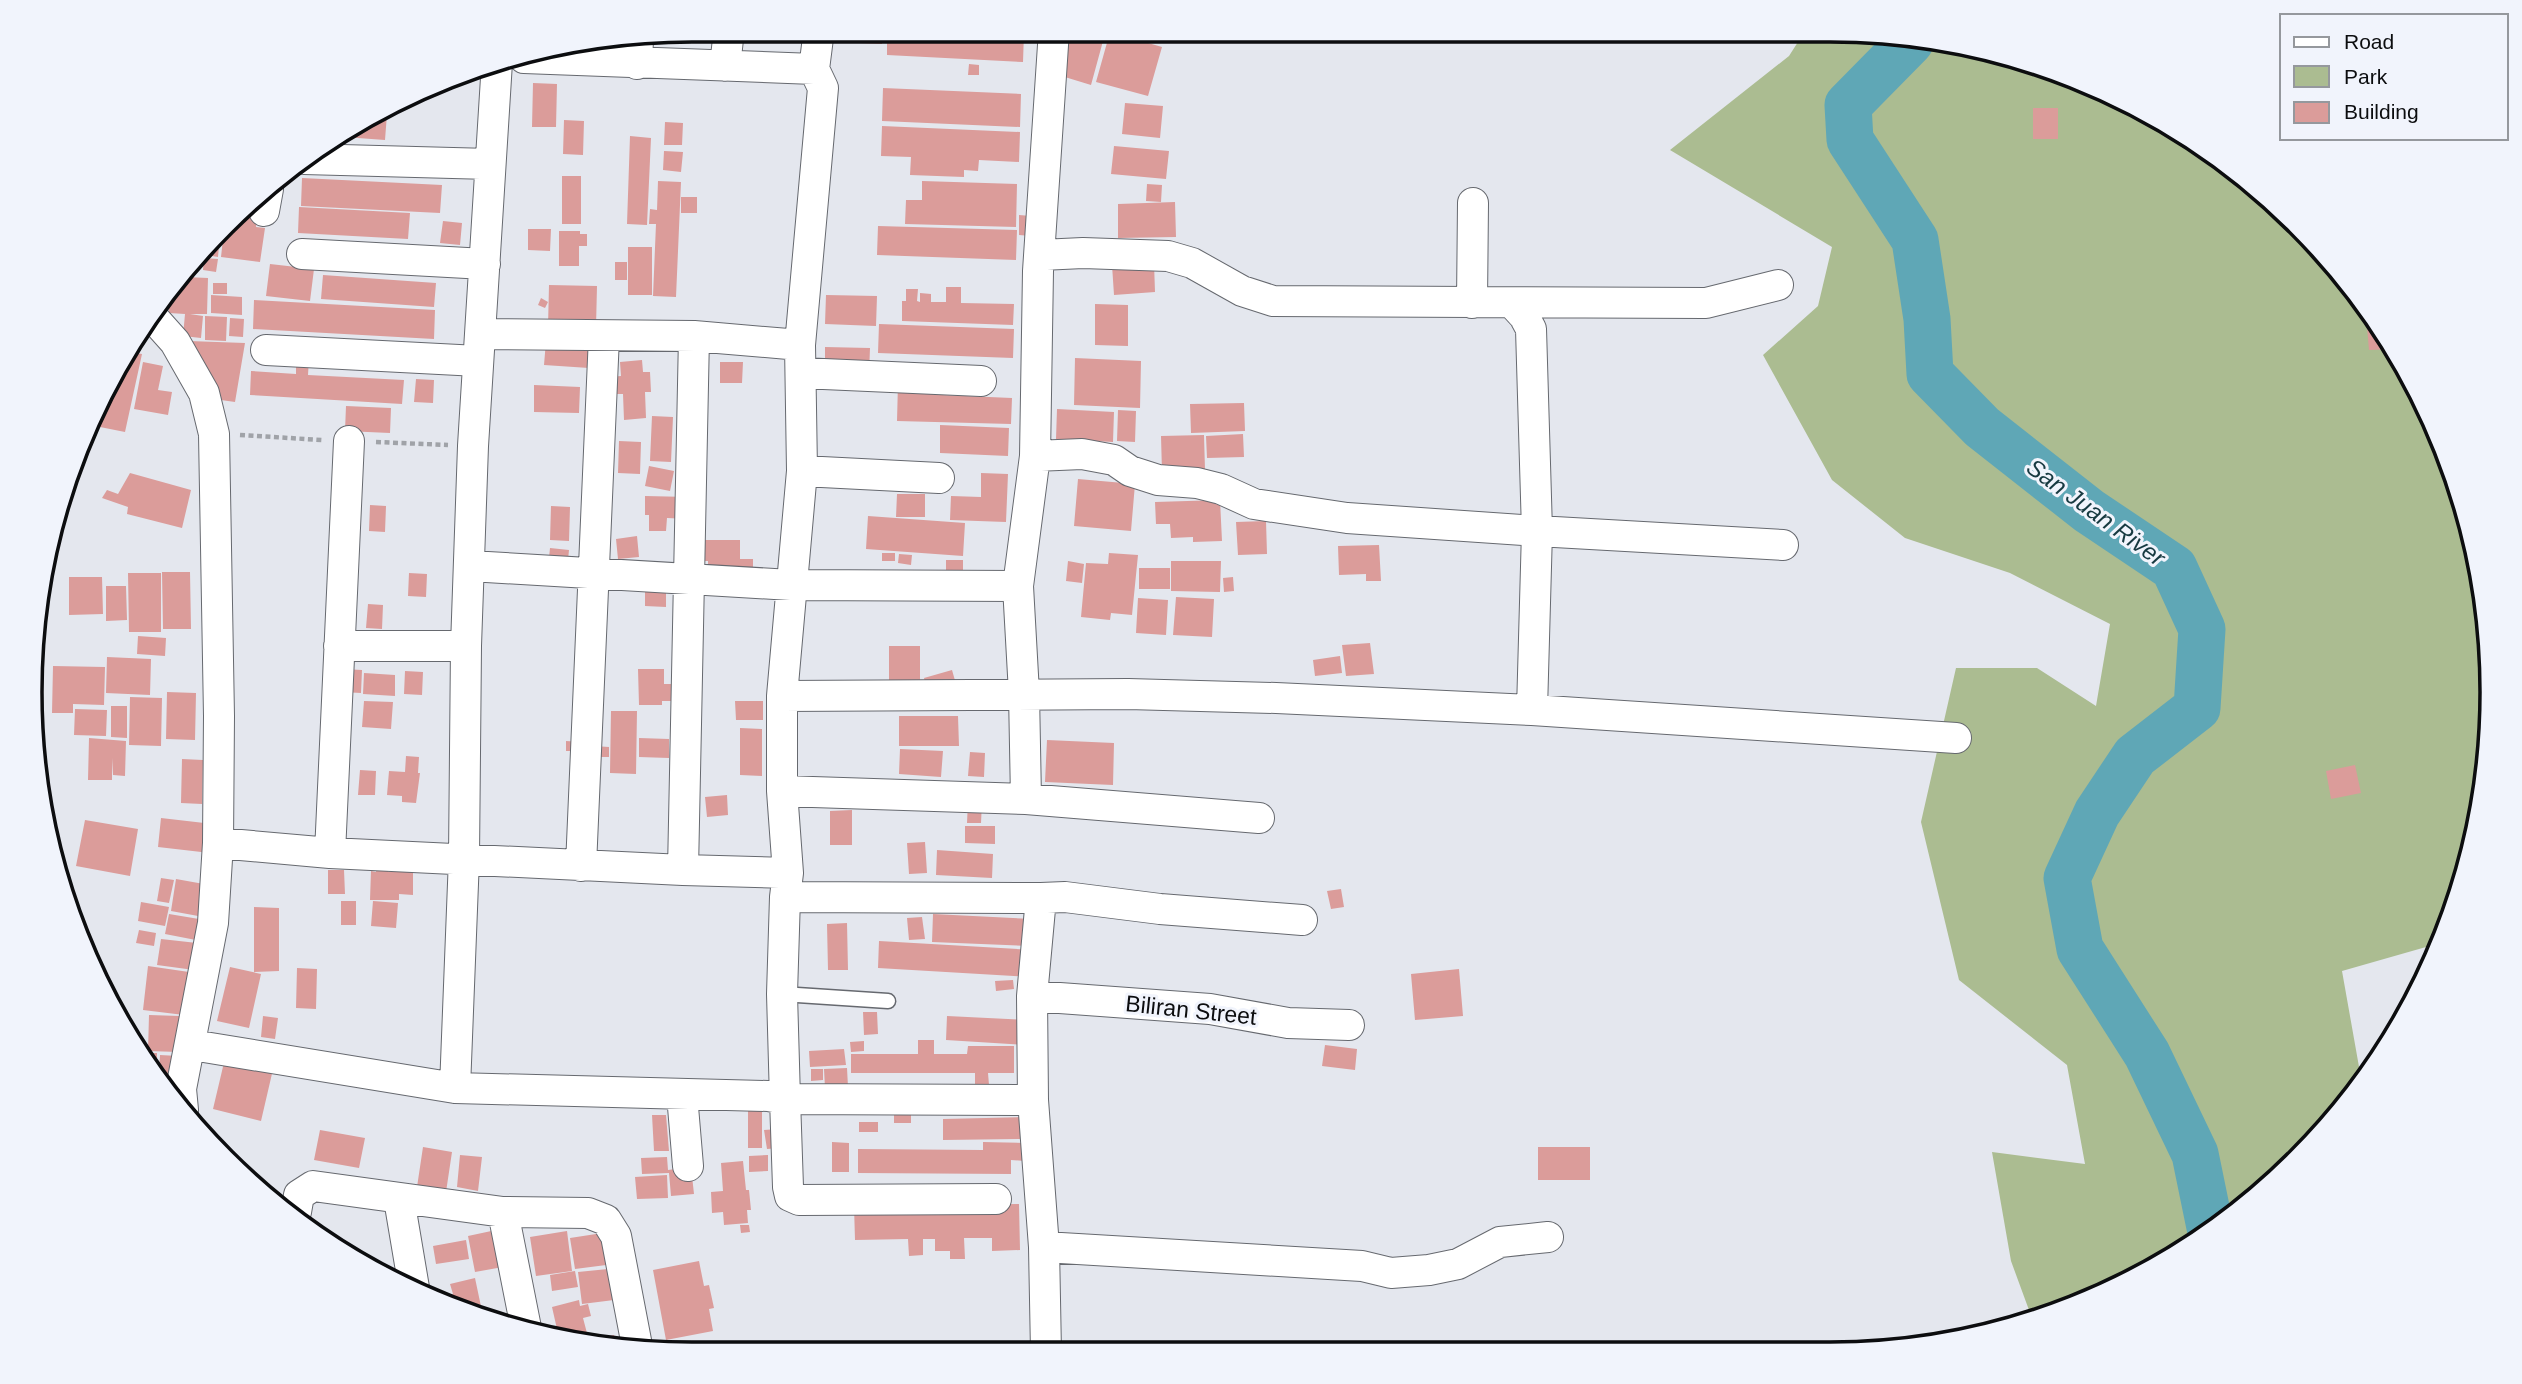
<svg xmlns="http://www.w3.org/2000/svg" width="2522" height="1384" font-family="Arial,sans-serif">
<rect width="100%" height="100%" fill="#e4e7ee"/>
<path fill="#abbc91" d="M 1805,31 L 1873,31 L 2042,65 L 2161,119 L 2267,194 L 2356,289 L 2424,399 L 2470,521 L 2491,649 L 2487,779 L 2457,905 L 2440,943 L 2342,971 L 2361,1078 L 2299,1160 L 2198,1243 L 2043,1319 L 2033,1321 L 2011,1261 L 1992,1152 L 2085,1164 L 2067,1065 L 1959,980 L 1921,822 L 1956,668 L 2037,668 L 2096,706 L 2110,624 L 2010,573 L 1905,538 L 1832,480 L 1763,355 L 1818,306 L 1832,247 L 1670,150 L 1789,56 Z"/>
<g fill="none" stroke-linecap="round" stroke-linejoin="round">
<path stroke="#5fa7b6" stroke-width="47" d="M 1910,39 L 1910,42 L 1848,105 L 1850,140 L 1915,240 L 1927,319 L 1930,374 L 1982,427 L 2089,511 L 2174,568 L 2202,629 L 2197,708 L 2135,756 L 2097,813 L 2067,878 L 2080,949 L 2147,1054 L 2195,1154 L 2211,1232"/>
</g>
<path fill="#db9c9a" d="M 861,30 L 883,30 L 882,44 L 860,43 Z
M 887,30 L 1024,33 L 1023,62 L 887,55 Z
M 1068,30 L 1106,30 L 1091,85 L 1055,74 Z
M 1110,32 L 1162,47 L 1148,96 L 1096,82 Z
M 969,64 L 979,65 L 979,75 L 968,75 Z
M 533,83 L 557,84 L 556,127 L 532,127 Z
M 883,88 L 1021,94 L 1020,127 L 882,121 Z
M 1125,103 L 1163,106 L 1160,138 L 1122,134 Z
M 2033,108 L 2058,108 L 2058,139 L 2033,139 Z
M 387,114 L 385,140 L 344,137 Z
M 564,120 L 584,121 L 583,155 L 563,154 Z
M 665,122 L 683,123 L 682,145 L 664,145 Z
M 882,126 L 1020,132 L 1019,162 L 979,160 L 978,171 L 964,170 L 964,177 L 910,175 L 911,157 L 881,156 Z
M 630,136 L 651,138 L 647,225 L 627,224 Z
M 1114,146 L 1169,151 L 1166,179 L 1111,174 Z
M 664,151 L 683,152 L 681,172 L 663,170 Z
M 562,176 L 581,176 L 581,224 L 562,224 Z
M 302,178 L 442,185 L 440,213 L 301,206 Z
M 658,181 L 681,182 L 676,297 L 653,296 L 656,224 L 649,224 L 650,209 L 657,210 Z
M 922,181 L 1017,184 L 1016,227 L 905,224 L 906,200 L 922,200 Z
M 1147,184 L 1162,185 L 1161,202 L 1146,201 Z
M 681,197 L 697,197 L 697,213 L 681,213 Z
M 1175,202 L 1176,237 L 1118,238 L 1118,204 Z
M 299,207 L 410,213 L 408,239 L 298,233 Z
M 246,212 L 258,214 L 256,227 L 265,228 L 260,262 L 221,257 L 223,239 L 221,239 Z
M 1019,215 L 1031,216 L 1031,236 L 1019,235 Z
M 443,221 L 462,223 L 460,245 L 440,243 Z
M 878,226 L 1017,230 L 1016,260 L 877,255 Z
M 528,229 L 551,229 L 550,251 L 528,250 Z
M 559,231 L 580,231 L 580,234 L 587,234 L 587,246 L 579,246 L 579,266 L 559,266 Z
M 214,246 L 219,246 L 218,257 L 206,255 Z
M 628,247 L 652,247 L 652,295 L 628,295 Z
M 204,258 L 218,259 L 216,272 L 203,270 Z
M 615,262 L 627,262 L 627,280 L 615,280 Z
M 1154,263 L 1155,292 L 1114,295 L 1112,265 Z
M 270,264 L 314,269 L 310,301 L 266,296 Z
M 323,275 L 436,283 L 434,307 L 321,299 Z
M 185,277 L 208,278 L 207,314 L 190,314 L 203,316 L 201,338 L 183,336 L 185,314 L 169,313 L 169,294 Z
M 213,283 L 227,283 L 227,294 L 213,294 Z
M 549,285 L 597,286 L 596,327 L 548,327 Z
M 946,287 L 961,287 L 961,303 L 1014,304 L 1013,325 L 902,321 L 902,301 L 906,301 L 906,289 L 918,289 L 917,301 L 920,302 L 920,293 L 931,294 L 931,302 L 946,302 Z
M 211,295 L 242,297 L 242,315 L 211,313 Z
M 826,295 L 877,296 L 876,326 L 825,324 Z
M 541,298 L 548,302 L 545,308 L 538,305 Z
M 254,300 L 435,310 L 434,339 L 253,329 Z
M 1095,304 L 1128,305 L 1128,346 L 1095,345 Z
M 205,316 L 227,317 L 226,341 L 205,340 Z
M 230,318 L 244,319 L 243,337 L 229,336 Z
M 879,324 L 1014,329 L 1013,358 L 878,353 Z
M 2378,326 L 2386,338 L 2393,349 L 2369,350 L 2367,327 Z
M 189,341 L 245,343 L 235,402 L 214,399 Z
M 546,341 L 590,344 L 589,368 L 544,365 Z
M 825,347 L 870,348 L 869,374 L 825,372 Z
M 129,352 L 142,354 L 125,432 L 95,426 Z
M 296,358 L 309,358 L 308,375 L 404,380 L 402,404 L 250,395 L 251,371 L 296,374 Z
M 1075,358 L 1141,361 L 1140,408 L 1074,405 Z
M 642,360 L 643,372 L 650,372 L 651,392 L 645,392 L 646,418 L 624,420 L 623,394 L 610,394 L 609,377 L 621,376 L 620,362 Z
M 143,362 L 163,366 L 158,390 L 172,392 L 168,415 L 134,409 Z
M 720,362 L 743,362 L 742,383 L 720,383 Z
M 416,379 L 434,380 L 433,403 L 414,402 Z
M 898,383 L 942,385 L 942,395 L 1012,398 L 1011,424 L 897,421 Z
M 534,385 L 580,387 L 579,413 L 534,412 Z
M 1244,403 L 1245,431 L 1191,433 L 1190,404 Z
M 346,406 L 391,408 L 390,433 L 345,431 Z
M 1057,409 L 1114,412 L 1113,442 L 1056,439 Z
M 1118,410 L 1136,411 L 1135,442 L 1117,441 Z
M 652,416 L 673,417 L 671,462 L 650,461 Z
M 940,425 L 1009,428 L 1008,456 L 940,453 Z
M 1243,434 L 1244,457 L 1207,458 L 1206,436 Z
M 1204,435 L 1205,470 L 1162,472 L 1161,436 Z
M 619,441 L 641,442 L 640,474 L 618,473 Z
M 649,466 L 674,471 L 670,491 L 645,486 Z
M 130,473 L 191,490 L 182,528 L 127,514 L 128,507 L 102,498 L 107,490 L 118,494 Z
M 981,473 L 1008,474 L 1006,522 L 950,520 L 951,496 L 981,497 Z
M 1078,479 L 1135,484 L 1131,531 L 1074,526 Z
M 897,494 L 925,494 L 925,517 L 896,517 Z
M 645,496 L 689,497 L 688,519 L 667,518 L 666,531 L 649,531 L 649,515 L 645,515 Z
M 1220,500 L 1222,541 L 1193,542 L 1193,537 L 1171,538 L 1170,524 L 1156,524 L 1155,502 Z
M 370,505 L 386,506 L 385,532 L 369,531 Z
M 551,506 L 570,507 L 569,541 L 550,540 Z
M 868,516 L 965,523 L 963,556 L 866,549 Z
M 1266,521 L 1267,554 L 1238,555 L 1236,522 Z
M 637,536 L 639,557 L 618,559 L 616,539 Z
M 695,540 L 740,540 L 740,559 L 753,559 L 753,571 L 708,575 L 708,561 L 695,561 Z
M 1379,545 L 1381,581 L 1366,581 L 1366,574 L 1339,575 L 1338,546 Z
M 550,548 L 569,550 L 567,570 L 548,568 Z
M 882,553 L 895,553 L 895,561 L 882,561 Z
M 1109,553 L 1138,555 L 1132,615 L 1111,613 L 1110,620 L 1081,617 L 1086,563 L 1108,564 Z
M 899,554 L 912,555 L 911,565 L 898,563 Z
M 946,560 L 963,560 L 963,573 L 946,573 Z
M 1068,561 L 1084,564 L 1082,583 L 1066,581 Z
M 1171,561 L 1221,561 L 1220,592 L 1171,591 Z
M 1139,568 L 1170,568 L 1170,589 L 1139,589 Z
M 162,572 L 190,572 L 191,629 L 163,629 Z
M 128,573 L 161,573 L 161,632 L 129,632 Z
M 409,573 L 427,574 L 426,597 L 408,596 Z
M 69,577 L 102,577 L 103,614 L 69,615 Z
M 1233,577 L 1234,591 L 1224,592 L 1223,578 Z
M 106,586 L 126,586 L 127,620 L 106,621 Z
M 645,586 L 666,587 L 666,607 L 645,606 Z
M 1176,597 L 1214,599 L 1212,637 L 1173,635 Z
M 1138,598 L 1168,600 L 1166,635 L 1136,633 Z
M 368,604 L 383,605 L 382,629 L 366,628 Z
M 138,636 L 166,638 L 165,656 L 137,654 Z
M 1370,643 L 1374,674 L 1346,676 L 1342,645 Z
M 889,646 L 920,646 L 920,690 L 889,690 Z
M 1340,656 L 1342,673 L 1315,676 L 1313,660 Z
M 107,657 L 151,659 L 150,695 L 106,693 Z
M 53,666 L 105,667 L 104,705 L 73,704 L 73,713 L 52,713 Z
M 343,669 L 362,670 L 361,693 L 342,692 Z
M 638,669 L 664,669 L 664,684 L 678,684 L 678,701 L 662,701 L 662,705 L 639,705 Z
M 952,670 L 956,684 L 927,691 L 924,678 Z
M 405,671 L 423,672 L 422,695 L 404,694 Z
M 364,673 L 395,675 L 395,696 L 363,694 Z
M 167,692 L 196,693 L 195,740 L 166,739 Z
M 130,697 L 162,698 L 161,746 L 129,745 Z
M 364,701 L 393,702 L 391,729 L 362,727 Z
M 735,701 L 763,701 L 763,720 L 736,720 Z
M 111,706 L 127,706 L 127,738 L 111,737 Z
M 75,709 L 107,710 L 106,736 L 74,735 Z
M 611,711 L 637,711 L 636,774 L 610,773 Z
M 899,716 L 958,716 L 959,746 L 899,746 Z
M 740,728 L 762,729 L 762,776 L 740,775 Z
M 89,738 L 126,741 L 125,776 L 113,775 L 112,758 L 112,780 L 88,780 Z
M 639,738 L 669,739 L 669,758 L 639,757 Z
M 1047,740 L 1114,743 L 1113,785 L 1045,782 Z
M 566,741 L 582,742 L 582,751 L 566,751 Z
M 594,746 L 609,747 L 609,757 L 594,757 Z
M 900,749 L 943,751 L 941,777 L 899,774 Z
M 970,752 L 985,753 L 984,777 L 968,776 Z
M 406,756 L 419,757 L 418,773 L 420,773 L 416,803 L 402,802 L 402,796 L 387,795 L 389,771 L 405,772 Z
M 182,759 L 203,760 L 202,804 L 181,803 Z
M 2355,765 L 2361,793 L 2331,799 L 2326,771 Z
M 360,770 L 376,771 L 375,795 L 358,795 Z
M 727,795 L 728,815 L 707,817 L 705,797 Z
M 968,801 L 982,802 L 981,823 L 967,823 Z
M 852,810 L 852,845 L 830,845 L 830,811 Z
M 161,818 L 213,824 L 210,853 L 158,847 Z
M 85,820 L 138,829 L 130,876 L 76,866 Z
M 965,826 L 995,826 L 995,844 L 965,843 Z
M 925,842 L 927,873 L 909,874 L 907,843 Z
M 937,850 L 993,854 L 992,878 L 936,875 Z
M 376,857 L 388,857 L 388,872 L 413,872 L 413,895 L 399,894 L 399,900 L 370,900 L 371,871 L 376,872 Z
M 328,870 L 344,870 L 345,894 L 328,894 Z
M 161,878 L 174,880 L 169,903 L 157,901 Z
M 176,879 L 215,886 L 209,918 L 171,911 Z
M 1341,889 L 1344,907 L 1331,909 L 1327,891 Z
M 341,901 L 356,901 L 356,925 L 341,925 Z
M 373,901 L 398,903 L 396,928 L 371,926 Z
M 141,902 L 169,907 L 165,926 L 138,921 Z
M 254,907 L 279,908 L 279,971 L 254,972 Z
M 169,914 L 205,920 L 201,941 L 165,934 Z
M 933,914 L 1033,919 L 1031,946 L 932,942 Z
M 922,917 L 925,939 L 909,940 L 907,918 Z
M 847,923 L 848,970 L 828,970 L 827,924 Z
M 139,930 L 156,933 L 154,946 L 136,943 Z
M 161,939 L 197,943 L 194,970 L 157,965 Z
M 879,941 L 1033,950 L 1032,977 L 878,968 Z
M 148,966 L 189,972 L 184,1015 L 143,1010 Z
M 230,967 L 261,974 L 249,1028 L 217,1021 Z
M 297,968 L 317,969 L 316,1009 L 296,1008 Z
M 1459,969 L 1463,1016 L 1415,1020 L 1411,974 Z
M 1013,980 L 1014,989 L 996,991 L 995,981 Z
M 863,1012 L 877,1012 L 878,1034 L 864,1035 Z
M 149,1015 L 180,1016 L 178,1052 L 148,1051 Z
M 263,1016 L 278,1018 L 275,1039 L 261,1037 Z
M 947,1016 L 1029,1020 L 1028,1045 L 946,1040 Z
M 918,1040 L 934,1040 L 934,1054 L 967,1054 L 968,1046 L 1014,1046 L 1014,1073 L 988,1073 L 989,1085 L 975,1085 L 975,1073 L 851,1073 L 851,1054 L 918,1054 Z
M 864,1041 L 864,1051 L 851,1052 L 850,1042 Z
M 1325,1045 L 1357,1049 L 1355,1070 L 1322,1066 Z
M 844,1049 L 846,1065 L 810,1067 L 809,1051 Z
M 147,1053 L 157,1053 L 157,1069 L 148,1055 Z
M 226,1054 L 274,1065 L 261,1121 L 213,1109 Z
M 160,1055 L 178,1056 L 177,1085 L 166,1084 L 159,1072 Z
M 847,1068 L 848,1087 L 825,1088 L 824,1069 Z
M 811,1069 L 823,1069 L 823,1080 L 811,1081 Z
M 748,1103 L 762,1103 L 762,1148 L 748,1148 Z
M 652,1115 L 666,1115 L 669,1151 L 654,1151 Z
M 894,1115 L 911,1115 L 911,1123 L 894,1123 Z
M 1025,1117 L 1025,1139 L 943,1140 L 943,1119 Z
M 859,1122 L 878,1122 L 878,1132 L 859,1132 Z
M 778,1129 L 780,1148 L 767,1149 L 764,1130 Z
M 320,1130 L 365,1138 L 359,1168 L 314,1160 Z
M 832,1142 L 849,1143 L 849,1172 L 832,1172 Z
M 983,1142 L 1025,1143 L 1025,1161 L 1011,1160 L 1011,1174 L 858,1173 L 858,1149 L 983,1150 Z
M 423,1147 L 452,1152 L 446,1192 L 417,1187 Z
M 1538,1147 L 1590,1147 L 1590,1180 L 1538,1180 Z
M 460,1155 L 482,1157 L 478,1191 L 457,1187 Z
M 768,1155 L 768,1171 L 749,1172 L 749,1156 Z
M 667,1157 L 668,1170 L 691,1167 L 694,1194 L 671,1196 L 669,1173 L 642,1174 L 641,1158 Z
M 743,1161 L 746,1190 L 749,1190 L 751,1210 L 747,1210 L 748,1223 L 724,1225 L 723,1212 L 712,1213 L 711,1192 L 723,1191 L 721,1163 Z
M 667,1175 L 668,1198 L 637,1199 L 635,1177 Z
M 1019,1204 L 1020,1250 L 992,1251 L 992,1238 L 964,1238 L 965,1259 L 950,1259 L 950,1251 L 935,1251 L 935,1239 L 923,1239 L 923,1255 L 909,1256 L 908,1239 L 855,1240 L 854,1206 Z
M 740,1225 L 749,1225 L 750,1232 L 741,1233 Z
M 496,1230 L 503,1267 L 475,1272 L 468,1236 Z
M 567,1231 L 572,1271 L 536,1276 L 530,1237 Z
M 609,1232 L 614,1264 L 575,1269 L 570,1238 Z
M 466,1240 L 469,1259 L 436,1264 L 433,1246 Z
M 699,1261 L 704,1286 L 709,1285 L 714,1308 L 709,1309 L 713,1331 L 666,1340 L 653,1270 Z
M 618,1268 L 622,1299 L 582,1304 L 578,1272 Z
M 575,1271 L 578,1287 L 552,1291 L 550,1275 Z
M 475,1278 L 483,1316 L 446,1301 L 445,1295 L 453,1294 L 450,1284 Z
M 579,1300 L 580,1306 L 588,1304 L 591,1316 L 583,1318 L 588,1337 L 572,1340 L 559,1338 L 552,1307 Z
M 614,1335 L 616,1341 L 626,1338 L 628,1349 L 598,1344 L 596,1339 Z"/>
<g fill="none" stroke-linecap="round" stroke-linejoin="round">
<defs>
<path id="lane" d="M 782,994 L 888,1001"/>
<path id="street" d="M 637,64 L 638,39
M 725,66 L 729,30
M 814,69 L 819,30
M 304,159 L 490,164
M 264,211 L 268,189
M 302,254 L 485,264
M 1041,255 L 1083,253 L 1168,256 L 1192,263 L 1242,291 L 1273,301 L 1706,303 L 1778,285
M 1472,303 L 1473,203
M 1512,303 L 1524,316 L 1531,329 L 1537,531 L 1783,545
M 150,314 L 175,342 L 204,393 L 214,434 L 219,716 L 218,843 L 213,923 L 181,1089 L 183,1110
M 480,334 L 694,336 L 800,345
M 266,350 L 478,361
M 801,373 L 981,381
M 802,471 L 939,478
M 470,566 L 791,585 L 1018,586
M 339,646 L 466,646
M 782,696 L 1128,694 L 1276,698 L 1532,710 L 1537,531 L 1347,518 L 1254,504 L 1221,489 L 1197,483 L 1158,480 L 1130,471 L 1114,460 L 1082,454 L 1035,456
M 1532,710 L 1956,738
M 782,791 L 1026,799 L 1024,693 L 1018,586 L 1035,456 L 1038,271 L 1054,30
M 1026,799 L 1259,818
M 218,843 L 330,853 L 683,870 L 788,873
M 330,853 L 349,441
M 581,866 L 604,336
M 683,870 L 694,336
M 785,897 L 1041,898 L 1032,996 L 1033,1100 L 1044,1247 L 1046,1352
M 1041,898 L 1065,897 L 1160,909 L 1302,920
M 1032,996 L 1210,1009 L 1288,1023 L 1349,1025
M 192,1045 L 455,1088 L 768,1096 L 785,1099 L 782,994 L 785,897 L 788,873 L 782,791 L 782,696 L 802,471 L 800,345 L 823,88 L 814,69 L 524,58
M 455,1088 L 464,858 L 466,646 L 473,446 L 497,62
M 682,1095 L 688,1166
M 399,1199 L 414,1288
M 996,1199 L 799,1200 L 790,1196 L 788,1187 L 785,1099 L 1033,1100
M 296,1212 L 299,1195 L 313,1186 L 503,1212 L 588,1213 L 606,1220 L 616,1236 L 638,1351
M 503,1212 L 527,1333
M 1044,1247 L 1362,1266 L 1391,1273 L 1429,1270 L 1458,1264 L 1500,1242 L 1548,1237"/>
</defs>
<use href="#lane" stroke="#66696f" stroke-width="17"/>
<use href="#street" stroke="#66696f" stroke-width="32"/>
<path stroke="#a0a3a8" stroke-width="4.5" stroke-dasharray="5 3.5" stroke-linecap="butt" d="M 240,435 L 322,440
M 376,442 L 448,445"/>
<use href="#lane" stroke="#fff" stroke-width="14"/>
<use href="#street" stroke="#fff" stroke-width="30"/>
</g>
<g text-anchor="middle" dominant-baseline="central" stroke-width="6" stroke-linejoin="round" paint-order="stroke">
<g font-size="23" fill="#0c0d0f" stroke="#f1f4fc">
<text transform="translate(1191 1010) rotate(6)">Biliran Street</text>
</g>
<g font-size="24" font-style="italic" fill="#173a41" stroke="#f1f4fc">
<text transform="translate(2096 512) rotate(36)">San Juan River</text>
</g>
</g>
<path d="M0 0H2522V1384H0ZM692 42H1830A650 650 0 0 1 2480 692V692A650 650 0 0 1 1830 1342H692A650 650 0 0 1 42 692V692A650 650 0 0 1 692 42Z" fill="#f1f4fc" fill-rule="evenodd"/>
<path fill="none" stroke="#0c0d0f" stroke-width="3.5" d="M692 42H1830A650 650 0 0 1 2480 692V692A650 650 0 0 1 1830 1342H692A650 650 0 0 1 42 692V692A650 650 0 0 1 692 42Z"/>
<rect x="2280" y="14" width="228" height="126" fill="#f1f4fc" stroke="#95989d" stroke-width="2"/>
<rect x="2294" y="37" width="35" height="10" fill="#ffffff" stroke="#95989d" stroke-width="2"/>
<text x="2344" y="49" font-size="21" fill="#0c0d0f">Road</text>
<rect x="2294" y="66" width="35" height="21" fill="#abbc91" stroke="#95989d" stroke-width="2"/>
<text x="2344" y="84" font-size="21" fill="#0c0d0f">Park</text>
<rect x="2294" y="102" width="35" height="21" fill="#db9c9a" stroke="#95989d" stroke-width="2"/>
<text x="2344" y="119" font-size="21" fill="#0c0d0f">Building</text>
</svg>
